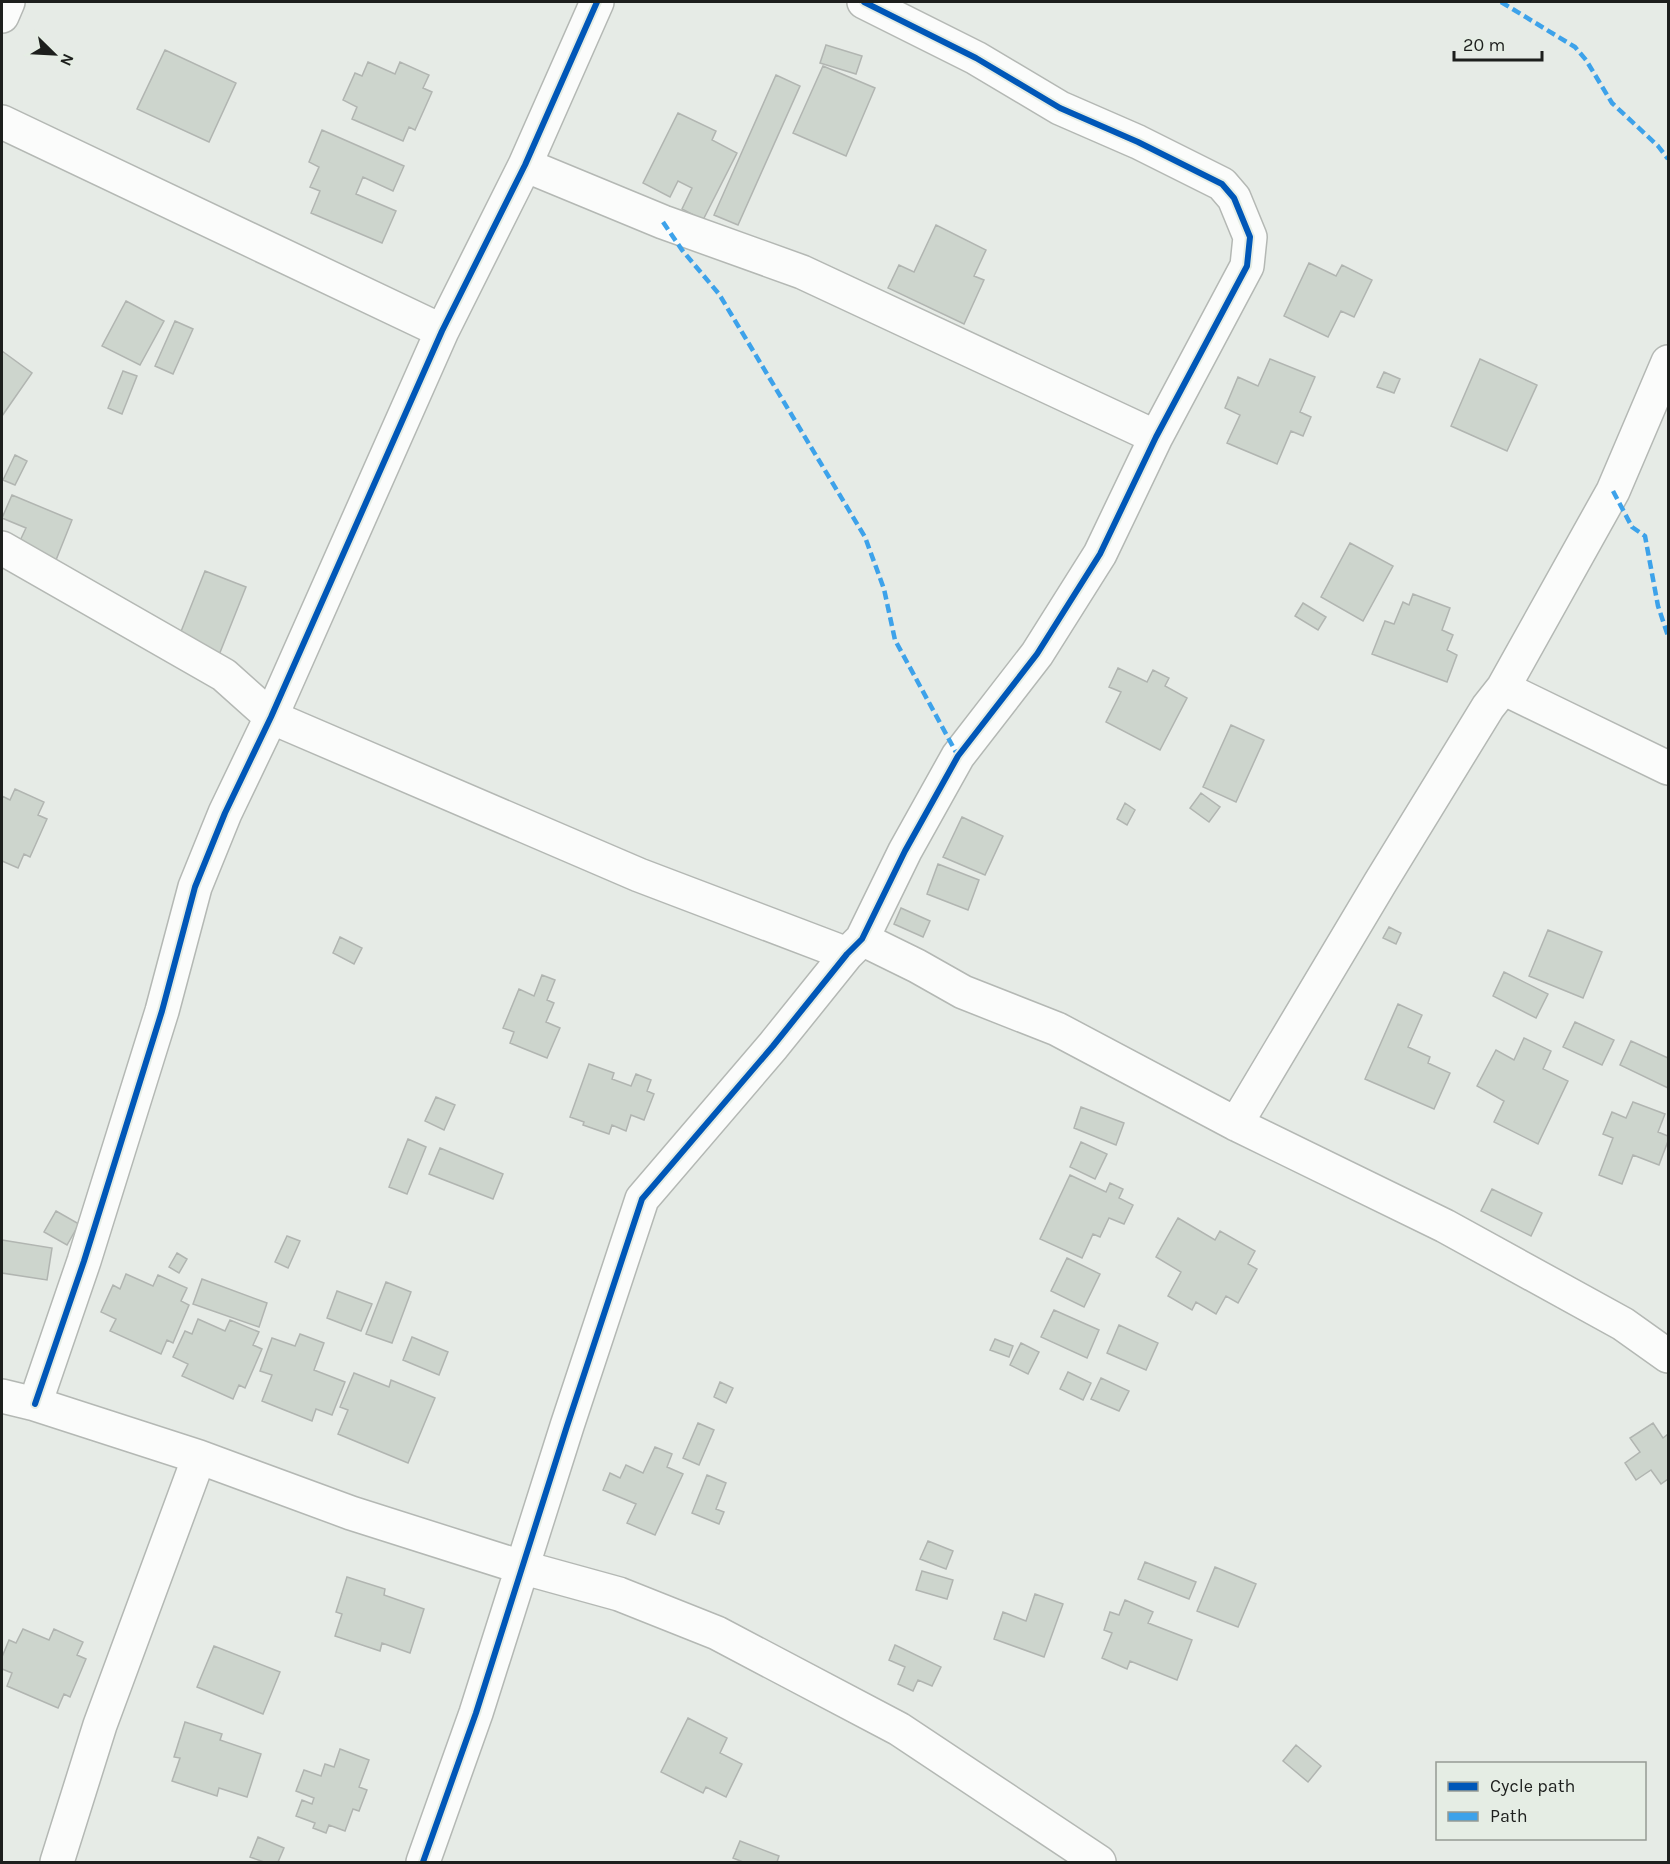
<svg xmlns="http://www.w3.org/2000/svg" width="1670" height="1864" font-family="Karla,sans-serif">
<rect width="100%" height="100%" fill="#e6ebe6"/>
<path fill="#cdd5cd" stroke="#b1b5b1" stroke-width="1.5" d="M 826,45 L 862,56 L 856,74 L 820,63 Z
M 165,50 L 236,83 L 209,142 L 137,109 Z
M 368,62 L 395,74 L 400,62 L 429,75 L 423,88 L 432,92 L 415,130 L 409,127 L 403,141 L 352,119 L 357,107 L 343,100 L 355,73 L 362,76 Z
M 823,66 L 875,88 L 846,156 L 793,133 Z
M 776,75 L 800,86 L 738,225 L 714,215 Z
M 678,113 L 716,131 L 712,140 L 737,153 L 703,220 L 682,209 L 692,188 L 678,181 L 670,197 L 643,183 Z
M 322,130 L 404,166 L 393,191 L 363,177 L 356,194 L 396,211 L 382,243 L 311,213 L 320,191 L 310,187 L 319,167 L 309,162 Z
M 936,225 L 986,250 L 974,276 L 984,280 L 964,324 L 888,288 L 899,265 L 914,272 Z
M 1309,263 L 1336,276 L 1342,265 L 1372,280 L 1354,317 L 1341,311 L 1328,337 L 1284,316 Z
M 126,301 L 164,321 L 140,365 L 102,346 Z
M 175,321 L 193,329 L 173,374 L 155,366 Z
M 2,351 L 32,373 L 2,416 Z
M 1270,359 L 1315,377 L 1300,412 L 1311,417 L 1303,436 L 1291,431 L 1277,464 L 1227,443 L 1240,415 L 1225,408 L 1238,377 L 1258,386 Z
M 1480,359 L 1537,385 L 1507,451 L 1451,426 Z
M 123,371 L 137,376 L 122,414 L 108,408 Z
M 1384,372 L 1400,379 L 1394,393 L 1377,387 Z
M 15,455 L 27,461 L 15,485 L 3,480 Z
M 12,495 L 72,520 L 56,560 L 18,545 L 26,528 L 2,518 Z
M 1350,543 L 1393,566 L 1363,621 L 1321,597 Z
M 205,571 L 246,587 L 219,655 L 178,639 Z
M 1413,594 L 1450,608 L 1442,630 L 1453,635 L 1447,650 L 1457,655 L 1447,682 L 1372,654 L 1385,621 L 1394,624 L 1403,602 L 1409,605 Z
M 1303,603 L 1326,617 L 1318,630 L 1295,616 Z
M 1118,668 L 1147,682 L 1153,670 L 1169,678 L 1165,686 L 1187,698 L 1160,750 L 1106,722 L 1121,692 L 1109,687 Z
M 1231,725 L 1264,740 L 1236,802 L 1203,787 Z
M 15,789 L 44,802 L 38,815 L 47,819 L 30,857 L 24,854 L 18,868 L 2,861 L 2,796 L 10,800 Z
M 1201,793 L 1220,807 L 1209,822 L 1190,808 Z
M 1125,803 L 1135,810 L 1127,825 L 1117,819 Z
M 962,817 L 1003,836 L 985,875 L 943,857 Z
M 938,864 L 979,880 L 968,910 L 927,894 Z
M 901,908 L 930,921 L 923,937 L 894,924 Z
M 1389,927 L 1401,933 L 1396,944 L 1383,938 Z
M 1548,930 L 1602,952 L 1583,998 L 1529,976 Z
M 340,937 L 362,948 L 354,964 L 333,953 Z
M 1504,972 L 1548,994 L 1536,1018 L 1493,996 Z
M 542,975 L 555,980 L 547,1000 L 554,1003 L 546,1022 L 560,1028 L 547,1058 L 510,1043 L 514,1032 L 503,1028 L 519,989 L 534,996 Z
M 1398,1004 L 1422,1015 L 1408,1047 L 1430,1057 L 1428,1063 L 1450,1073 L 1434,1109 L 1365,1079 Z
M 1575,1022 L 1614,1040 L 1602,1065 L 1563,1047 Z
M 1524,1038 L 1551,1051 L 1543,1069 L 1568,1081 L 1538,1144 L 1494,1122 L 1504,1101 L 1477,1086 L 1496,1050 L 1514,1060 Z
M 1631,1041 L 1668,1058 L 1668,1088 L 1620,1065 Z
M 589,1064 L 614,1073 L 612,1079 L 631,1086 L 636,1074 L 651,1080 L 647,1091 L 654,1094 L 644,1120 L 631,1115 L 626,1131 L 612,1125 L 609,1134 L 583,1125 L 584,1122 L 570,1117 Z
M 436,1097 L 455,1105 L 444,1130 L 425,1121 Z
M 1633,1102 L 1665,1114 L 1658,1132 L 1668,1136 L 1668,1141 L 1659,1165 L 1633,1155 L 1622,1184 L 1599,1175 L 1613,1138 L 1603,1134 L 1612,1112 L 1626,1118 Z
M 1081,1107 L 1124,1123 L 1116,1145 L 1074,1128 Z
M 408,1139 L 426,1147 L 407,1194 L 389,1187 Z
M 1081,1142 L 1107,1154 L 1095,1179 L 1070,1167 Z
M 440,1148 L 503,1174 L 493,1199 L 429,1174 Z
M 1070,1175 L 1106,1192 L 1110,1183 L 1123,1189 L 1119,1198 L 1133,1205 L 1124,1224 L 1109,1218 L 1100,1237 L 1093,1234 L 1082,1258 L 1040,1239 Z
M 1492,1189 L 1542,1213 L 1531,1236 L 1481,1211 Z
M 56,1211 L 79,1224 L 67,1245 L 44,1232 Z
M 1178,1218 L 1215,1240 L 1220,1231 L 1255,1251 L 1248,1264 L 1257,1269 L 1238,1303 L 1226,1296 L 1216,1314 L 1196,1302 L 1192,1310 L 1168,1296 L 1181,1272 L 1156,1257 Z
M 287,1236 L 300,1241 L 288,1268 L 275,1262 Z
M 2,1240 L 52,1248 L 47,1280 L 2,1273 Z
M 177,1253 L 187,1259 L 179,1273 L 169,1267 Z
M 1067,1258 L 1100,1274 L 1084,1307 L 1051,1291 Z
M 126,1274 L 153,1286 L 158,1275 L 187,1288 L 181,1301 L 189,1305 L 173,1343 L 167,1340 L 161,1354 L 110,1331 L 116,1319 L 101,1312 L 113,1285 L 120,1289 Z
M 202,1279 L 267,1303 L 259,1327 L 193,1304 Z
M 386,1282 L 411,1292 L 392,1343 L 366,1334 Z
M 337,1291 L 372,1304 L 361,1331 L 327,1318 Z
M 1054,1310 L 1099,1330 L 1087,1358 L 1041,1337 Z
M 198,1319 L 225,1331 L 230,1320 L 259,1332 L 253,1345 L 262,1349 L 245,1388 L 239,1385 L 233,1399 L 182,1376 L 188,1364 L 173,1357 L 185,1331 L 192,1334 Z
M 1119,1325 L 1158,1343 L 1146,1370 L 1107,1353 Z
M 300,1334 L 324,1343 L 314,1370 L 345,1382 L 332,1415 L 316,1409 L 312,1421 L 262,1401 L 272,1375 L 260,1371 L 272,1338 L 295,1346 Z
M 412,1337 L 448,1352 L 439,1375 L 403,1360 Z
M 995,1339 L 1013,1346 L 1009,1357 L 990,1350 Z
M 1021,1343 L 1039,1352 L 1028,1374 L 1010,1365 Z
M 1068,1372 L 1091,1383 L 1083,1400 L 1060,1389 Z
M 354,1373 L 389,1387 L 391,1380 L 435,1398 L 408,1463 L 338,1434 L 348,1410 L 340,1407 Z
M 1101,1378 L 1129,1391 L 1119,1411 L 1091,1399 Z
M 720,1382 L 733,1388 L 726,1403 L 714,1397 Z
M 698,1423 L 714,1430 L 699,1465 L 683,1458 Z
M 1653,1423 L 1663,1438 L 1668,1434 L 1668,1479 L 1661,1484 L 1651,1470 L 1636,1480 L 1625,1463 L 1640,1452 L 1630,1438 Z
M 655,1447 L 672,1454 L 667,1467 L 683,1474 L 655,1535 L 627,1523 L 636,1504 L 603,1490 L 610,1473 L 620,1478 L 626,1465 L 643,1473 Z
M 707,1475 L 726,1483 L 716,1509 L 724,1512 L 719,1524 L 692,1513 Z
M 928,1541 L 953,1551 L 946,1569 L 920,1559 Z
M 1145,1562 L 1196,1582 L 1189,1599 L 1138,1579 Z
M 1215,1567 L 1256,1584 L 1238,1627 L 1197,1611 Z
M 922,1571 L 953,1580 L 947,1599 L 916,1590 Z
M 347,1577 L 385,1589 L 384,1595 L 424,1609 L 410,1653 L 382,1643 L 380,1651 L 335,1636 L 342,1614 L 336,1612 Z
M 1035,1594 L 1063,1604 L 1044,1657 L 994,1639 L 1003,1612 L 1026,1621 Z
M 1125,1600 L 1153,1612 L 1148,1623 L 1192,1640 L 1177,1680 L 1130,1661 L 1127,1669 L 1102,1658 L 1112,1633 L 1104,1630 L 1110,1612 L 1119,1615 Z
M 23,1629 L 49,1640 L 54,1629 L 83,1642 L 77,1655 L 86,1659 L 70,1697 L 64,1694 L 58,1708 L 7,1686 L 12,1673 L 2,1669 L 2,1657 L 9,1640 L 16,1643 Z
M 895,1645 L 941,1667 L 932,1686 L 918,1680 L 913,1691 L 898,1684 L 905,1667 L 889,1660 Z
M 214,1646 L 280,1672 L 263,1714 L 197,1687 Z
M 688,1718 L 727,1738 L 720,1753 L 742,1764 L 726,1797 L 706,1787 L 703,1793 L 661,1772 Z
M 185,1722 L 222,1734 L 220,1740 L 261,1754 L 247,1797 L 219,1788 L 217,1796 L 172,1781 L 180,1758 L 174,1757 Z
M 1296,1745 L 1321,1766 L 1308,1782 L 1283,1761 Z
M 340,1749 L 369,1760 L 359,1787 L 367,1790 L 359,1811 L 353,1809 L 345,1831 L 329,1825 L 326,1833 L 313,1828 L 315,1823 L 296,1816 L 302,1800 L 312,1804 L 314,1798 L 296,1791 L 304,1770 L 321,1776 L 325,1764 L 334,1767 Z
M 258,1837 L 284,1848 L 278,1862 L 264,1862 L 250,1857 Z
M 740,1841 L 779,1856 L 777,1862 L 743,1862 L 733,1858 Z"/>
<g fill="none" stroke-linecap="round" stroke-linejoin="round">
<defs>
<path id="minor" d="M 2,16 L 8,2
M 2,122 L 442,331
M 525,165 L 663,222 L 802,272 L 1156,437
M 2,548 L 224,675 L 271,717 L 639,875 L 847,954
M 1503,688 L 1613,491 L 1668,362
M 862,939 L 917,966 L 963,992 L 1057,1029 L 1236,1124 L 1445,1226 L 1623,1324 L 1668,1356
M 1236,1124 L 1380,883 L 1488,707 L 1503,688 L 1668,768
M 2,1396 L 35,1404 L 199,1457 L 351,1513 L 521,1567 L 619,1594 L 717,1633 L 899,1729 L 1099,1862
M 35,1404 L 84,1261 L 162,1011 L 195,887 L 225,813 L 271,717 L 442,331 L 525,165 L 597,2
M 57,1862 L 100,1725 L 199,1457
M 423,1862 L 476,1713 L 567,1426 L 642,1199 L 773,1046 L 847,954 L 862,939 L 905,851 L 958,756 L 1037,654 L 1100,554 L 1156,437 L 1247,266 L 1250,237 L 1234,198 L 1222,184 L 1138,142 L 1060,108 L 976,58 L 864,2"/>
</defs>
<use href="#minor" stroke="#b4b8b4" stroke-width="36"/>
<use href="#minor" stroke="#fbfcfb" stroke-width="33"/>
<path stroke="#3da2ea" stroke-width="4.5" stroke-dasharray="9 4.5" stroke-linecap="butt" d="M 1501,2 L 1575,47 L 1586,60 L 1612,103 L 1658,146 L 1668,159
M 663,222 L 682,250 L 719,294 L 865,537 L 884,589 L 895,640 L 958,756
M 1613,491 L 1632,527 L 1645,536 L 1658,606 L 1668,636"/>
<defs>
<path id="cycleway" d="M 35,1404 L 84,1261 L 162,1011 L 195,887 L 225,813 L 271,717 L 442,331 L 525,165 L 597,2
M 423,1862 L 476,1713 L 567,1426 L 642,1199 L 773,1046 L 847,954 L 862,939 L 905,851 L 958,756 L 1037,654 L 1100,554 L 1156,437 L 1247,266 L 1250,237 L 1234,198 L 1222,184 L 1138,142 L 1060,108 L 976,58 L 864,2"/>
</defs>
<use href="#cycleway" stroke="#e5ede4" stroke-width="10"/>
<use href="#cycleway" stroke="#0057b8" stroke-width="6"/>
</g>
<rect width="1670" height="1864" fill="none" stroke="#1d1f1d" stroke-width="6"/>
<rect x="1436" y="1762" width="210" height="78" fill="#e5ede4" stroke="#959b94" stroke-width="1.5"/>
<rect x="1448" y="1782" width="30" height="9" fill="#0057b8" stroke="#959b94" stroke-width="1.5"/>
<text x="1490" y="1792" font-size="18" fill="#1d1f1d">Cycle path</text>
<rect x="1448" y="1812" width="30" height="9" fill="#3da2ea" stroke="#959b94" stroke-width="1.5"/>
<text x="1490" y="1822" font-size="18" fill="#1d1f1d">Path</text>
<g transform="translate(54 54) rotate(114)" stroke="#e5ede4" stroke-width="4.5" paint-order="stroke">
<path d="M0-4.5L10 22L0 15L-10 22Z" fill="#1d1f1d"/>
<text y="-9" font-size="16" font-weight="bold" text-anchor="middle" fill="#1d1f1d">N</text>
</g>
<path d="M1454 51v9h88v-9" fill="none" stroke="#1d1f1d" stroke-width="3"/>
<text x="1463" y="51" font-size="18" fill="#1d1f1d" stroke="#e5ede4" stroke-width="4.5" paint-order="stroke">20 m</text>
</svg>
